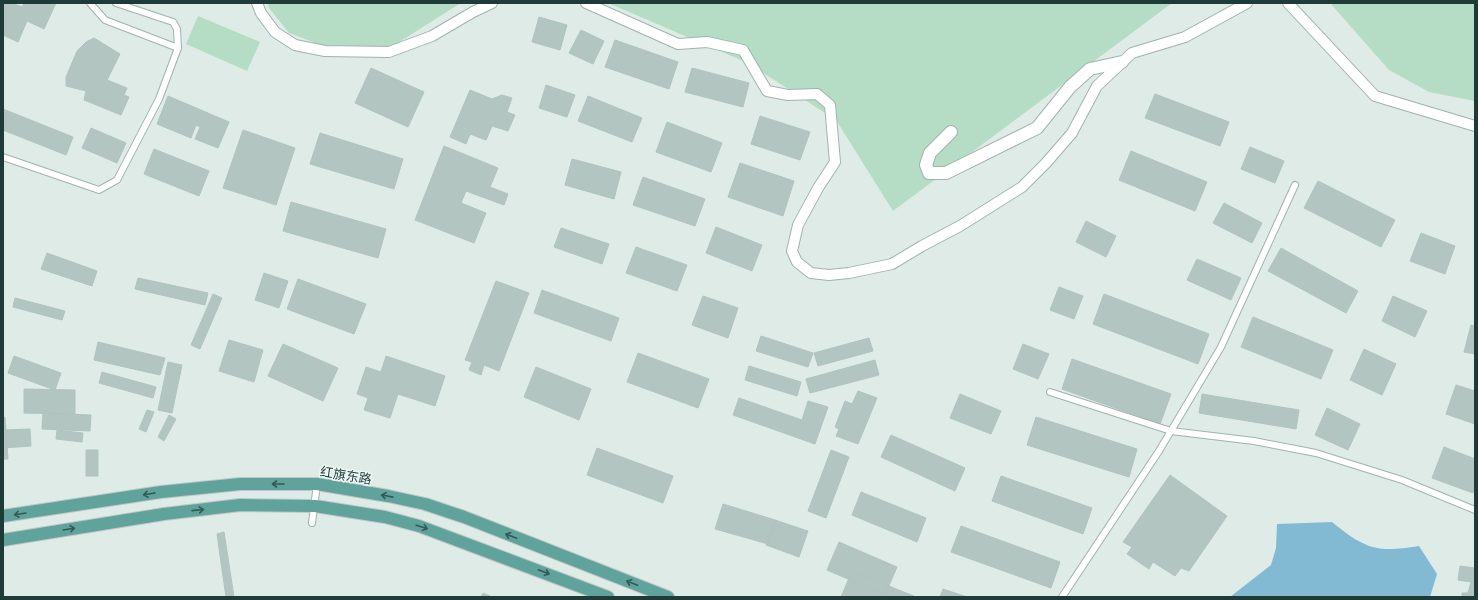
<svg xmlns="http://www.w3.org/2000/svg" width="1478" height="600" font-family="'Golos Text','Noto Sans SC',sans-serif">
<rect width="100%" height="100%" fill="#deebe7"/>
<path fill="#b5ddc6" d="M 268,3 L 461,3 L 391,47 L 321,45 L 289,33 L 269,8 Z
M 608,3 L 1172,3 L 893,211 L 836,120 L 748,63 Z
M 1330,3 L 1475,3 L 1475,101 L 1429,92 L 1389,70 Z
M 198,16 L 260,42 L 247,71 L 186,44 Z"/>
<path fill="#82bad4" d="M 1332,522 C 1365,549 1377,553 1419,546 L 1437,574 L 1430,597 L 1230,597 L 1271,565 L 1276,548 L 1277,524 Z"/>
<path fill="#b3c5c0" stroke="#b0c4bf" d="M 3,3 L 12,3 L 22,7 L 24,3 L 56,3 L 44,29 L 27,21 L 18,42 L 3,35 Z
M 539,17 L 567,25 L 560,50 L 532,42 Z
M 581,30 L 604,41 L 593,64 L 569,53 Z
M 94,38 L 120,54 L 107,80 L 127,88 L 124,95 L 129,97 L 121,115 L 84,100 L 86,91 L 66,86 L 66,77 L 77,51 L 86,42 Z
M 615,40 L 678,62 L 669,89 L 605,67 Z
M 371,68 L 424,92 L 408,127 L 355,103 Z
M 692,68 L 749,83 L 743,107 L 685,92 Z
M 546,85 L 575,95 L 567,117 L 539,108 Z
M 470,90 L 492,99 L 502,95 L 512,98 L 507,112 L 515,115 L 508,131 L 492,126 L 486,140 L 470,134 L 466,144 L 450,137 Z
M 1155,94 L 1229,122 L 1220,146 L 1145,118 Z
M 168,96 L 229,122 L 218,148 L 195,139 L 200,127 L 196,125 L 191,138 L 157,124 Z
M 588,96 L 642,118 L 632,142 L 578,121 Z
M 3,109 L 73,137 L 66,155 L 3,130 Z
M 760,116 L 810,132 L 800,160 L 751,144 Z
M 667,122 L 722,143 L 711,172 L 656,152 Z
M 91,128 L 126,143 L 117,163 L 82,148 Z
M 243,130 L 295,148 L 276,205 L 223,188 Z
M 320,133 L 403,159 L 394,189 L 310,164 Z
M 444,146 L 498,168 L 490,187 L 508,194 L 504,205 L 466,191 L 461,203 L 486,213 L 474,243 L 415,220 Z
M 1250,147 L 1284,161 L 1275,183 L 1241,169 Z
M 154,149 L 209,171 L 199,196 L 144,174 Z
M 1131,151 L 1207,182 L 1195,211 L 1119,180 Z
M 572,159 L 621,172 L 614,199 L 565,185 Z
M 740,163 L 794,181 L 783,216 L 728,197 Z
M 643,177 L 705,199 L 695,226 L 633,205 Z
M 1318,181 L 1395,220 L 1381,247 L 1304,208 Z
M 291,202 L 386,229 L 378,258 L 283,231 Z
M 1224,203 L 1262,223 L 1252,243 L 1213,223 Z
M 1086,221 L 1116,236 L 1106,257 L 1076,242 Z
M 716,227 L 762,245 L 752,271 L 706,253 Z
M 561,228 L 609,244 L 602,264 L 554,247 Z
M 1421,233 L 1455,246 L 1445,274 L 1410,261 Z
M 636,247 L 687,265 L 677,291 L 626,273 Z
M 1281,248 L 1358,291 L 1346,313 L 1268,271 Z
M 47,253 L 97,271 L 92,286 L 41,269 Z
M 1197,259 L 1241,278 L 1231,300 L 1187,280 Z
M 264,273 L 288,281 L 279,308 L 255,300 Z
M 138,278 L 208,293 L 205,305 L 135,289 Z
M 298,279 L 366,304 L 354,334 L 287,309 Z
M 496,281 L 529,293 L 499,371 L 484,365 L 481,375 L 469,370 L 472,362 L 465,360 Z
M 1059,287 L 1083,296 L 1074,319 L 1050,310 Z
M 542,290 L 619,318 L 611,341 L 534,313 Z
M 213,294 L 222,298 L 200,349 L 191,345 Z
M 1104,294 L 1209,334 L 1198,364 L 1093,324 Z
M 703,296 L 738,308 L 728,338 L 692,325 Z
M 1393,296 L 1427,311 L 1415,337 L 1382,321 Z
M 15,298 L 65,311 L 62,320 L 13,307 Z
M 1253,317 L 1333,350 L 1321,379 L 1241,347 Z
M 1471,325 L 1475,326 L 1475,354 L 1464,352 Z
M 761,336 L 813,353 L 808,367 L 756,351 Z
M 869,338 L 873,351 L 818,366 L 814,353 Z
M 229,340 L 263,350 L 254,382 L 219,371 Z
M 98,342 L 165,358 L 160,375 L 94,360 Z
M 283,344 L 338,368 L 323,401 L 268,376 Z
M 1023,344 L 1049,354 L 1038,379 L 1013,369 Z
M 1364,349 L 1396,364 L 1382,395 L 1350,380 Z
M 638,353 L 709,379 L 698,408 L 627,382 Z
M 14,356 L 61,373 L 55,390 L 8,373 Z
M 386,356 L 445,376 L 435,406 L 398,394 L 390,418 L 364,410 L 368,398 L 357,394 L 366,367 L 381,372 Z
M 1072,359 L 1171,394 L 1160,424 L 1062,389 Z
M 875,360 L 879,375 L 810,393 L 806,379 Z
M 168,362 L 182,365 L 172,413 L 158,410 Z
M 749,366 L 801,382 L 797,396 L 745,380 Z
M 536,367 L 591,389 L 579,420 L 524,397 Z
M 102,372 L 156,387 L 153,398 L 99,383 Z
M 1456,385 L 1475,391 L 1475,424 L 1446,414 Z
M 24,389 L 75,390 L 75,414 L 24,413 Z
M 858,391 L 877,398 L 858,444 L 836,436 L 839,429 L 835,427 L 845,401 L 852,404 Z
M 960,394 L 1001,411 L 991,434 L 950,418 Z
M 1202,394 L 1299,410 L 1296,429 L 1199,413 Z
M 739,398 L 802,420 L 808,401 L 828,407 L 815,444 L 733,415 Z
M 1327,408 L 1360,424 L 1348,450 L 1315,435 Z
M 147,410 L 154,412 L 146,432 L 139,429 Z
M 43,413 L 91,415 L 90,431 L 42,429 Z
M 169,415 L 176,419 L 164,441 L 158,437 Z
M 5,417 L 8,459 L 3,459 L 3,418 Z
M 1036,417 L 1137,449 L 1129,477 L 1027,445 Z
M 30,429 L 31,446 L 3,448 L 3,430 Z
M 57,430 L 83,433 L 82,442 L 56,439 Z
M 891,435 L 965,468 L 955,491 L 881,457 Z
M 1444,447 L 1475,459 L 1475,487 L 1473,493 L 1432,478 Z
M 597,448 L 673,476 L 663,503 L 587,475 Z
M 86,450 L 98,450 L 98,476 L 86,476 Z
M 831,450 L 849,457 L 826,518 L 808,511 Z
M 1170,475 L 1227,516 L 1189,571 L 1181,568 L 1175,576 L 1153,562 L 1149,569 L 1127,554 L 1132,547 L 1123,542 Z
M 1001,476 L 1092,508 L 1083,534 L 992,501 Z
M 861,492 L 926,518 L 917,542 L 852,515 Z
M 723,504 L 775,520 L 768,544 L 715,529 Z
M 775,520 L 808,531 L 799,557 L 766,545 Z
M 961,526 L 1060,562 L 1051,588 L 951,552 Z
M 224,532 L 234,597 L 226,597 L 217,534 Z
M 839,542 L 897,567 L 885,595 L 827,570 Z
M 1460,566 L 1475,568 L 1475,597 L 1462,597 L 1462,593 L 1468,593 L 1471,582 L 1458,580 Z
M 852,571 L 916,597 L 841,597 Z
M 943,589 L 967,597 L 940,597 Z
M 483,593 L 492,597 L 481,597 Z"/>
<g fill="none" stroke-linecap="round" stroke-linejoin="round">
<defs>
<path id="service" d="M 90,3 L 105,20 L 178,48
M 3,157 L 99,190 L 117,180 L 159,99 L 178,48 L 177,29 L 173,22 L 116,3
M 1050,392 L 1171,431 L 1254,441 L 1316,453 L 1402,480 L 1475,510
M 312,523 L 317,484
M 1062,597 L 1159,451 L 1221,347 L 1295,185"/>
<path id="pedestrian" d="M 257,3 L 261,13 L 275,32 L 295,45 L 325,51 L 389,52 L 432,36 L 473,12 L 492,3
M 586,3 L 678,44 L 707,42 L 743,50 L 767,91 L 788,95 L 817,94 L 830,105 L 835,162 L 818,188 L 798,225 L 792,251 L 797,262 L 811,273 L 829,275 L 849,273 L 892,264 L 922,246 L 960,226 L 1022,187 L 1046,163 L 1072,133 L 1097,86 L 1132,53 L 1185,37 L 1247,3
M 1288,3 L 1375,96 L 1475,126"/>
<path id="minor" d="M 951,132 L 930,153 L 926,165 L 929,173 L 946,173 L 1037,128 L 1070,87 L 1090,69 L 1122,62"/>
<path id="primary" d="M 3,516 L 161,492 L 240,484 L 317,484 L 388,496 L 425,504 L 464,517 L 668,597
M 3,540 L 164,514 L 240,505 L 315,506 L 385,517 L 419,526 L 608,597"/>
</defs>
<use href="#service" stroke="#a1b3af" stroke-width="8"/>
<use href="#pedestrian" stroke="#a1b3af" stroke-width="12"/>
<use href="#minor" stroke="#a1b3af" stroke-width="14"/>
<use href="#primary" stroke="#c0c8c7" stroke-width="14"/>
<use href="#service" stroke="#fff" stroke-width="6"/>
<use href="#pedestrian" stroke="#fff" stroke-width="10"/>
<use href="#minor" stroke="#fff" stroke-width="12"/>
<use href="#primary" stroke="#60a39c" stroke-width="12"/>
</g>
<defs><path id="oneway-shaft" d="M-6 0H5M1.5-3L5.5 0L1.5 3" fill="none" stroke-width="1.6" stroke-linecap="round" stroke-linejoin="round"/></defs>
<g stroke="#325a56">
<use href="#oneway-shaft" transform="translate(278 484) rotate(180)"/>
<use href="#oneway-shaft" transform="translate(149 494) rotate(171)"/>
<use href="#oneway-shaft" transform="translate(387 496) rotate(-169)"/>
<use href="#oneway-shaft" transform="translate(198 510) rotate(-6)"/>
<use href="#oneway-shaft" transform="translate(20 514) rotate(171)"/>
<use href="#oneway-shaft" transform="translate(422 527) rotate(18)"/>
<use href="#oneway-shaft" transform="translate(69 529) rotate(-9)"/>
<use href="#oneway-shaft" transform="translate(511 536) rotate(-159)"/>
<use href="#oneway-shaft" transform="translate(544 572) rotate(21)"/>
<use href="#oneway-shaft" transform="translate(632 583) rotate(-159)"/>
</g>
<g text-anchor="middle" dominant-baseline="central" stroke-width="3" stroke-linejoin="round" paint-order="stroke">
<g font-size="13" fill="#1f3b38" stroke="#eef7f4">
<text transform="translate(346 475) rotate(9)">红旗东路</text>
</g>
</g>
<rect width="1478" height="600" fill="none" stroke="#1f3b38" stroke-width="8"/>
</svg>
